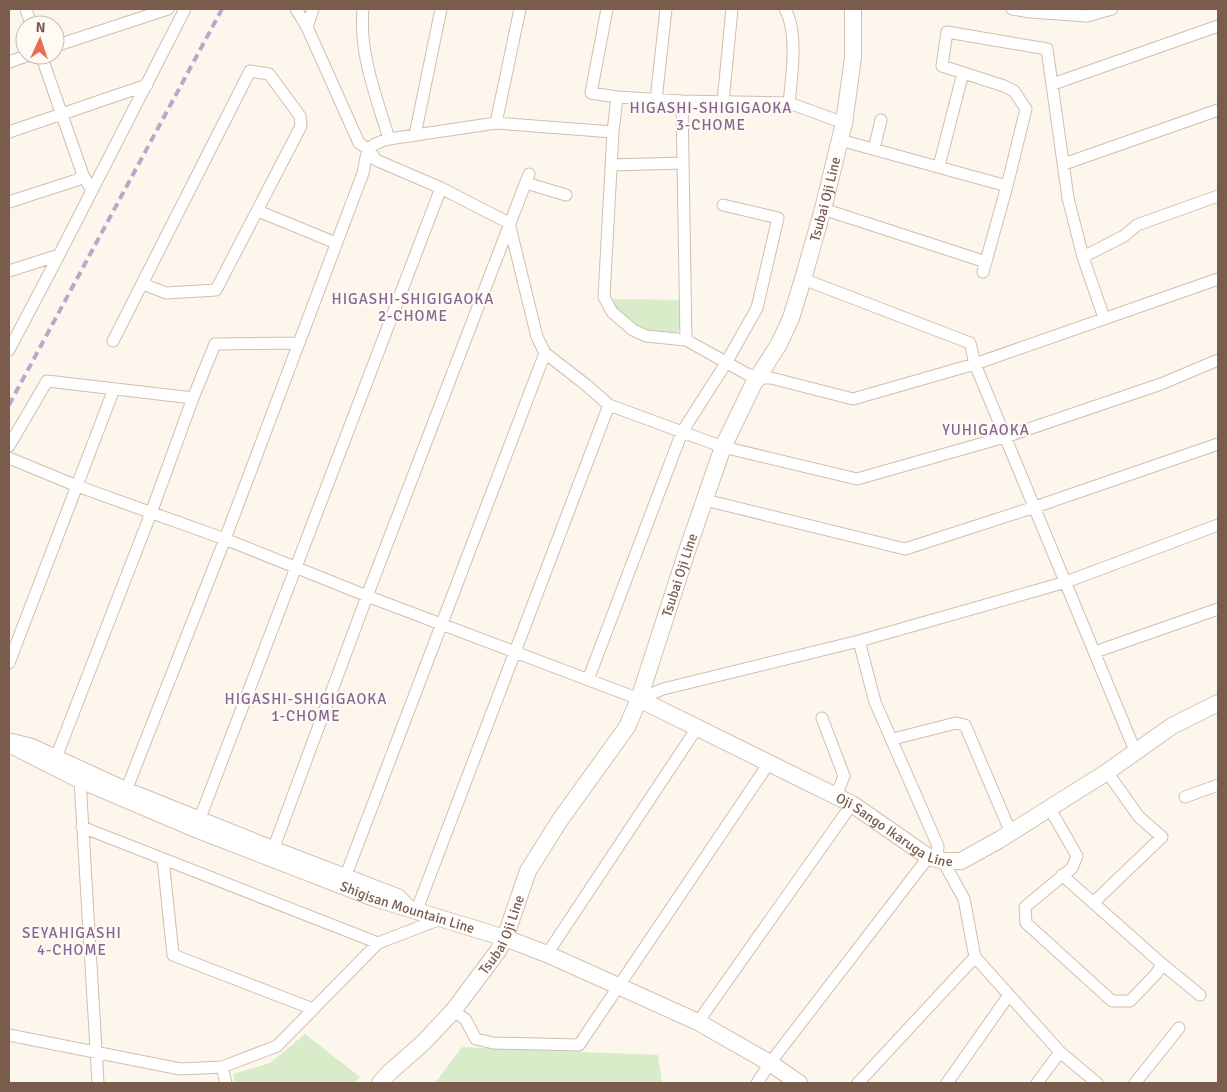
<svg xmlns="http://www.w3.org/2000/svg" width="1227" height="1092" font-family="Signika,sans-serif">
<rect width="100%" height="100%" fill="#fdf6ec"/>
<path fill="#d8ecc9" d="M 612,299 L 678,300 L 680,301 L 680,328 L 676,333 C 667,332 656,333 647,331 C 633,328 615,314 612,299 Z
M 305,1034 L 360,1077 L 355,1083 L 235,1083 L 233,1074 L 270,1063 Z
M 462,1047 L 658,1055 L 662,1083 L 435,1083 Z"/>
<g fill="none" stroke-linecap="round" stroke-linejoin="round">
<defs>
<path id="minor" d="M 26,9 L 31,25
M 296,9 L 307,27
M 313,9 L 307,27 L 359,143 L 368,149 L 376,160 L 441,188 L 509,223 L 537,337 L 545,353 L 585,384 L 609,405 L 723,447 L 857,479 L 1005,437 L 1161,384 L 1218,360
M 363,9 C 359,55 376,95 389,139
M 607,9 L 591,93 L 617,97 L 682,101 L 789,103 L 844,123
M 785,9 C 798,31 792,76 789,103
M 1012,9 L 1030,12 L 1087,16 L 1112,9
M 55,46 L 168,9
M 41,55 L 83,175 L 92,191
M 9,62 L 29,55
M 1053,84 L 1218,26
M 617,97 L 613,132 L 604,297 L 612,312 L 633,330 L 646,336 L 686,340 L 747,374 L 758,378 L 771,378 L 853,399 L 975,364 L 1218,279
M 656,100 L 666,9
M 682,101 L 686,340
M 723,102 L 732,9
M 496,123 L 520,9
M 9,132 L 147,85
M 415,135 L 441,9
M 840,140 L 1007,186 L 983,272
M 874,149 L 881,120
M 1064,164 L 1218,110
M 611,165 L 683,163
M 939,166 L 963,73
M 526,183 L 566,195
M 1007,186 L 1026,109 L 1014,91 L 1004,86 L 942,66 L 947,32 L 1047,49 L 1068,198 L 1083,257 L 1104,318
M 9,202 L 77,180 L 83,175
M 823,209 L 986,262
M 258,211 L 336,243
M 1083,257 L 1124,236 L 1137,225 L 1218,196
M 9,271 L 59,255
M 803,279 L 970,343 L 975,364 L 1136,753
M 113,341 L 250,71 L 269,74 L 300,116 L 301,126 L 216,290 L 166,293 L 143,284
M 9,350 L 59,255 L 185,9
M 9,446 L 47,381 L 193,398 L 215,344 L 299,343
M 9,458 L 77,486 L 225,539 L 367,596 L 639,699 L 663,689 L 859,641 L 1066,582 L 1218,525
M 705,500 L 905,549 L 1035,507 L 1218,444
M 859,641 L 875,702 L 938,846 L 937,859
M 1095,652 L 1218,609
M 9,663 L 114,389
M 588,680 L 682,432 L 726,363 L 757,308 L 778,218 L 723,205
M 822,718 L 844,776 L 836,796
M 10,739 L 31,744 L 127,788 L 274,847 L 399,895 L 416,912 L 609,405
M 893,739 L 956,723 L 965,725 L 1011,833
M 57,755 L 151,513 L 193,398
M 80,780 L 98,1083
M 127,788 L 225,539 L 363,173 C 368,150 364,146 389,139 L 496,123 L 613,132
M 1185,797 L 1218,785
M 1050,809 L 1077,856 L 1072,868 L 1025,907 L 1026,923 L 1112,1001 L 1130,1001 L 1156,974 L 1162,964 L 1062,875
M 200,818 L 441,188
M 82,827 L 378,943
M 274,847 L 367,596 L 529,174
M 163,859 L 173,955 L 313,1009
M 943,861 L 964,899 L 975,957 L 1060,1052 L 1097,1083
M 346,875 L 545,353
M 1094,902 L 1162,837 L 1139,817 L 1107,772
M 547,954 L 697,728
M 1162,964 L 1200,995
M 453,1011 L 465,1019 L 476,1039 L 493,1043 L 579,1045 L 769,763
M 698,1022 L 852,804
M 9,1035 L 180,1069 L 222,1067 L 277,1046 L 378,943 L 443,918
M 222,1067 L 226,1083
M 757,1083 L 770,1063 L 924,863 L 927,856
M 858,1083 L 975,957
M 947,1083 L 1009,995
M 1037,1083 L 1060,1052
M 1135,1083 L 1179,1028"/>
<g id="secondary">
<path id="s1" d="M 639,699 L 852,804 L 927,856 L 943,861 L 961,861 L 999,840 L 1107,772 L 1172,726 L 1218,703"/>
<path id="s2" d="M 9,744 L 80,780 L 193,828 L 374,898 L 505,938 L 547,954 L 698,1022 L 770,1063 L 799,1083"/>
<path id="s3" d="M 380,1083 L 390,1072 L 423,1043 L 453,1011 L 498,951 L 505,938 L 528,871 L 560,820 L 627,727 L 639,699 L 688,548 L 723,447 L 753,385 L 779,344 L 791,318 L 803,279 L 823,209 L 844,123 L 853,58 L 853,9"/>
</g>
</defs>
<use href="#minor" stroke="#d1beb0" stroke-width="13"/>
<use href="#secondary" stroke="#d6c0b0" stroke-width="18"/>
<use href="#minor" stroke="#fff" stroke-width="11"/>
<use href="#secondary" stroke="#fff" stroke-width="16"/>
<path stroke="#b9a8c9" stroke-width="4" stroke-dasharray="8 5" stroke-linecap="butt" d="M 9,405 L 222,9"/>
</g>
<g text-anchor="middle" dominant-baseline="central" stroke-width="4" stroke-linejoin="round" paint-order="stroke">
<g font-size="14" fill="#7a5c4d" stroke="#fffaf3">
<text stroke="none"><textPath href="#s3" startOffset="1004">Tsubai Oji Line</textPath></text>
<text stroke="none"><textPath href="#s3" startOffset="599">Tsubai Oji Line</textPath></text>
<text stroke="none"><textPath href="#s1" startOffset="288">Oji Sango Ikaruga Line</textPath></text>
<text stroke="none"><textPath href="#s2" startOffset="431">Shigisan Mountain Line</textPath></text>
<text stroke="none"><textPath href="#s3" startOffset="194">Tsubai Oji Line</textPath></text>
</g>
<g font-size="15" letter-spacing="1" fill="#846695" stroke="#fffaf3">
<text x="711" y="108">HIGASHI-SHIGIGAOKA<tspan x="711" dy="17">3-CHOME</tspan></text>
<text x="413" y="299">HIGASHI-SHIGIGAOKA<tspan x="413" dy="17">2-CHOME</tspan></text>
<text x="986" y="430">YUHIGAOKA</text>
<text x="306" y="699">HIGASHI-SHIGIGAOKA<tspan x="306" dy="17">1-CHOME</tspan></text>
<text x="72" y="933">SEYAHIGASHI<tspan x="72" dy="17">4-CHOME</tspan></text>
</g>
</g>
<rect width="1227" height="1092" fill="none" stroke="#7a5c4d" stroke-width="20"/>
<g transform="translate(40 40) rotate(3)"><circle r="24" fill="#fffaf3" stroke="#cabbb1"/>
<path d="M0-4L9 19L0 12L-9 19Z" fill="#e76f51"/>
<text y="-8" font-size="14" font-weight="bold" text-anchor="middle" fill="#7a5c4d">N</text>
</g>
</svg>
